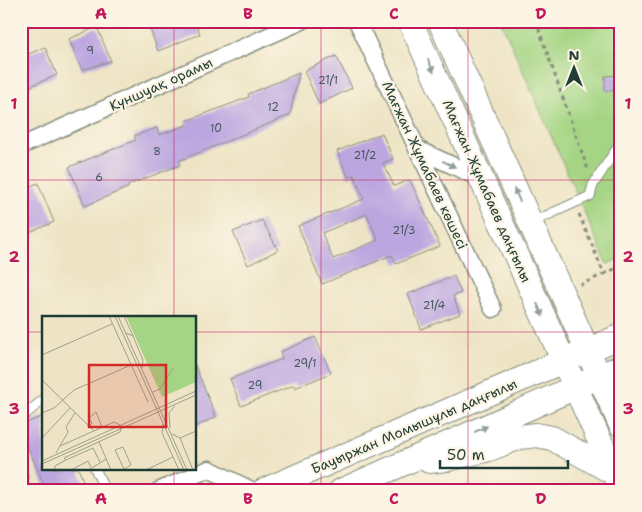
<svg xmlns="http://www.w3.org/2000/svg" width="642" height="512" font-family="'Shantell Sans',sans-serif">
<rect width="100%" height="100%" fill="#fcf5e5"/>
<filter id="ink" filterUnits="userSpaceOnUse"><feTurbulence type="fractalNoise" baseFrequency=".02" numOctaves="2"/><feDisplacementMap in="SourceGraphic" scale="10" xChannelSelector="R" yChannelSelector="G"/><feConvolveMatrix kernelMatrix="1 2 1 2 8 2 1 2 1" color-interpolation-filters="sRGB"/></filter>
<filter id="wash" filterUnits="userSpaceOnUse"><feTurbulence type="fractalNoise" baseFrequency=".0096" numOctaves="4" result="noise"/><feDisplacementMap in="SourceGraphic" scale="20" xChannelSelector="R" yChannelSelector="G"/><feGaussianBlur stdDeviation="1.12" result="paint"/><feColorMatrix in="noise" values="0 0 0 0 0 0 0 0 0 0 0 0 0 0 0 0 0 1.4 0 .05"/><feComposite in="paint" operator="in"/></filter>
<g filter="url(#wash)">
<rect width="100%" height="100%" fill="#eee4c5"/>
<path fill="#a5d584" stroke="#62895c" d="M 501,21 L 621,21 L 621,258 L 607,264 Z"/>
<g id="blocks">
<path fill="#bca6e0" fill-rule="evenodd" d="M 147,21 L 195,21 L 200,34 L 158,51 Z
M 97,27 L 111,61 L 82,70 L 69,39 Z
M 45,47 L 57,75 L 21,90 L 21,57 Z
M 336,56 L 352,88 L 319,104 L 304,71 Z
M 299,73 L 290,115 L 179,161 L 180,165 L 128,185 L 129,187 L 85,206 L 69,167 L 136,140 L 134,136 L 157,128 L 159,135 L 187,125 L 186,121 L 249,97 L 248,94 Z
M 619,75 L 620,90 L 605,91 L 605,76 Z
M 382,133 L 393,159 L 383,163 L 394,186 L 410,180 L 440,246 L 396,264 L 392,255 L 322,284 L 298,226 L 364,199 L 354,175 L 348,177 L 337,151 ZM 367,214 L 378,240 L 333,259 L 322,233 Z
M 38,183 L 54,222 L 21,236 L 21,190 Z
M 262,220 L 278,250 L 248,265 L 233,232 Z
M 454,276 L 461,293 L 453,296 L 460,314 L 421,329 L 408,294 Z
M 315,337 L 331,373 L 295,388 L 294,385 L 241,406 L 230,379 L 282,359 L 280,352 Z
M 195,365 L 216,417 L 195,427 Z
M 44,416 L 44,468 L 78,468 L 85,485 L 71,491 L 47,491 L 21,432 L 21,425 Z"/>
</g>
</g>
<g filter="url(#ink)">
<use href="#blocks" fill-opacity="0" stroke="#86907c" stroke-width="1"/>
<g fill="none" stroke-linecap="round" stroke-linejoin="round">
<defs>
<path id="lane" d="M 530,223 L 590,196 L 593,185 L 621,142
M 21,418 L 44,399
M 95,468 L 105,491
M 21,472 L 24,478 L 21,481"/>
<path id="street" d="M 357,21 L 493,309
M 21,146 L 302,21
M 417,149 L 482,179
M 158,491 L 209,469 L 253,491"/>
<path id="secondary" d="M 410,21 L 621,488
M 440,21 L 621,425
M 429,461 L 447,459 L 489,449 L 520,437 L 536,435 L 552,438 L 614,473
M 263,491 L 621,336
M 341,491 L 621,367"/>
</defs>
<use href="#lane" stroke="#86907c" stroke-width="11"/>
<use href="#street" stroke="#86907c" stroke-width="19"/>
<use href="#secondary" stroke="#86907c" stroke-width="26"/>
<path stroke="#86907c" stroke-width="3" stroke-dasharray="4 4" stroke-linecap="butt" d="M 536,21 L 588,170
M 579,214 L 604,274 L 580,285
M 604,274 L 621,266"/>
<use href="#lane" stroke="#fff" stroke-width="9"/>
<use href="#street" stroke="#fff" stroke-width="16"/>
<use href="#secondary" stroke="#fff" stroke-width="24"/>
</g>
<defs><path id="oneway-solid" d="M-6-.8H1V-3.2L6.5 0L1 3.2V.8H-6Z" transform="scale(1.25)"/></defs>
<g fill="#8f9e9a">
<use href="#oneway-solid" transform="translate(431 66) rotate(66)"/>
<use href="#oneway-solid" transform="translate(449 164) rotate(25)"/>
<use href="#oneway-solid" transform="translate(517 195) rotate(-114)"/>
<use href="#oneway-solid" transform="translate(540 310) rotate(66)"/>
<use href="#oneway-solid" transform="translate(481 429) rotate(-24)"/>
</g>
</g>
<path fill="none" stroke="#c2185b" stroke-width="1" stroke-opacity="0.55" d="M 174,21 L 174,317M 321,21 L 321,491M 468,21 L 468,491M 21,180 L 621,180M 21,332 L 44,332M 195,332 L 621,332M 174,468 L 174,491"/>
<g text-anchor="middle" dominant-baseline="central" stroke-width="4.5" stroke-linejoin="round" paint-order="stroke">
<g font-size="11" fill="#46575f">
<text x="90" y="50">9</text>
<text x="328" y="80">21/1</text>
<text x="273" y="107">12</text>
<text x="216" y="128">10</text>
<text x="157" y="151">8</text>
<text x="365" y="155">21/2</text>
<text x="99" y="177">6</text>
<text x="404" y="230">21/3</text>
<text x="434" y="305">21/4</text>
<text x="305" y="363">29/1</text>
<text x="255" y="385">29</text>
</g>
<g font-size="14" fill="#1f3d34" stroke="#fcf5e5">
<text transform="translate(161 84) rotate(-24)">Күншуақ орамы</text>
<text transform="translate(425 165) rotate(65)">Мағжан Жұмабаев көшесі</text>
<text transform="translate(487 191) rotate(66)">Мағжан Жұмабаев даңғылы</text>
<text transform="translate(414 426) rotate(-23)">Бауыржан Момышұлы даңғылы</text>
</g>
</g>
<g transform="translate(42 316)">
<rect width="154" height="154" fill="#eee4c5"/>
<path d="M 84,0 L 154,0 L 154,66 L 120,81 Z" fill="#a5d584"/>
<path fill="none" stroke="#9ba18b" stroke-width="1" d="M 67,0 L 106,86M 73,0 L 142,154M 76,0 L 145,154M 82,0 L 91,20M 84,17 L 91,20 L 101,44 L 100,52M 0,39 L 70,8M 0,64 L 52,115M 111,76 L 118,73 L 131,52M 0,97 L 12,92 L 32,74 L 89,49M 121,108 L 120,117 L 137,154M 47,110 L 50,107 L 47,102 L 54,96 L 60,111M 128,112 L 127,97 L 133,90M 130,118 L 138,122 L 151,154M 0,122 L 28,92M 138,122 L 154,115M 57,126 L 69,154M 18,130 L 26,116 L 24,111 L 33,97M 81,131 L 89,149 L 82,153 L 73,134 ZM 14,137 L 18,130 L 72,106 L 78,109M 22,142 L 78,116 L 79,112M 22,142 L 24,144 L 51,132 L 58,146M 0,145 L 154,75M 0,148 L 154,79M 50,152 L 64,143M 13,154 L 13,150 L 24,144M 29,154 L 46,145 L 50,154M 104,154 L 131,141"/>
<path fill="#d62828" fill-opacity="0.15" stroke="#d62828" stroke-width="2.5" d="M 47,49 L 124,49 L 124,111 L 47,111 Z"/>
<rect width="154" height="154" fill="none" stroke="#1f3d34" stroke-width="2.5"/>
</g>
<rect width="642" height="512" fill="none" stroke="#fcf5e5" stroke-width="55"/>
<g transform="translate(574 68)" stroke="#fcf5e5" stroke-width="4" paint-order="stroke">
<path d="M0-4L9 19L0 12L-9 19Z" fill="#1f3d34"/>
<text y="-8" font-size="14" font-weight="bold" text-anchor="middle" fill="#1f3d34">N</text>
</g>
<path d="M440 460v8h128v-8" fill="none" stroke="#1f3d34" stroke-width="2.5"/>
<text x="447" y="460" font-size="15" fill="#1f3d34" stroke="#fcf5e5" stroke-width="4" paint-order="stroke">50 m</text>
<rect x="28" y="28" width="586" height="456" fill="none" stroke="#c2185b" stroke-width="2"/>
<g font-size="16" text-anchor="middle" font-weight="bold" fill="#c2185b">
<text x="101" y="19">A</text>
<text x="248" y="19">B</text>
<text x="394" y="19">C</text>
<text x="541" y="19">D</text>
<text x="14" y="109">1</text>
<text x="628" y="109">1</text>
<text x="14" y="262">2</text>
<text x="628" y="262">2</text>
<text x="14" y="414">3</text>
<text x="628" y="414">3</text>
<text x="101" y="504">A</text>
<text x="248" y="504">B</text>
<text x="394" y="504">C</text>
<text x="541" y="504">D</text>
</g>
</svg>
